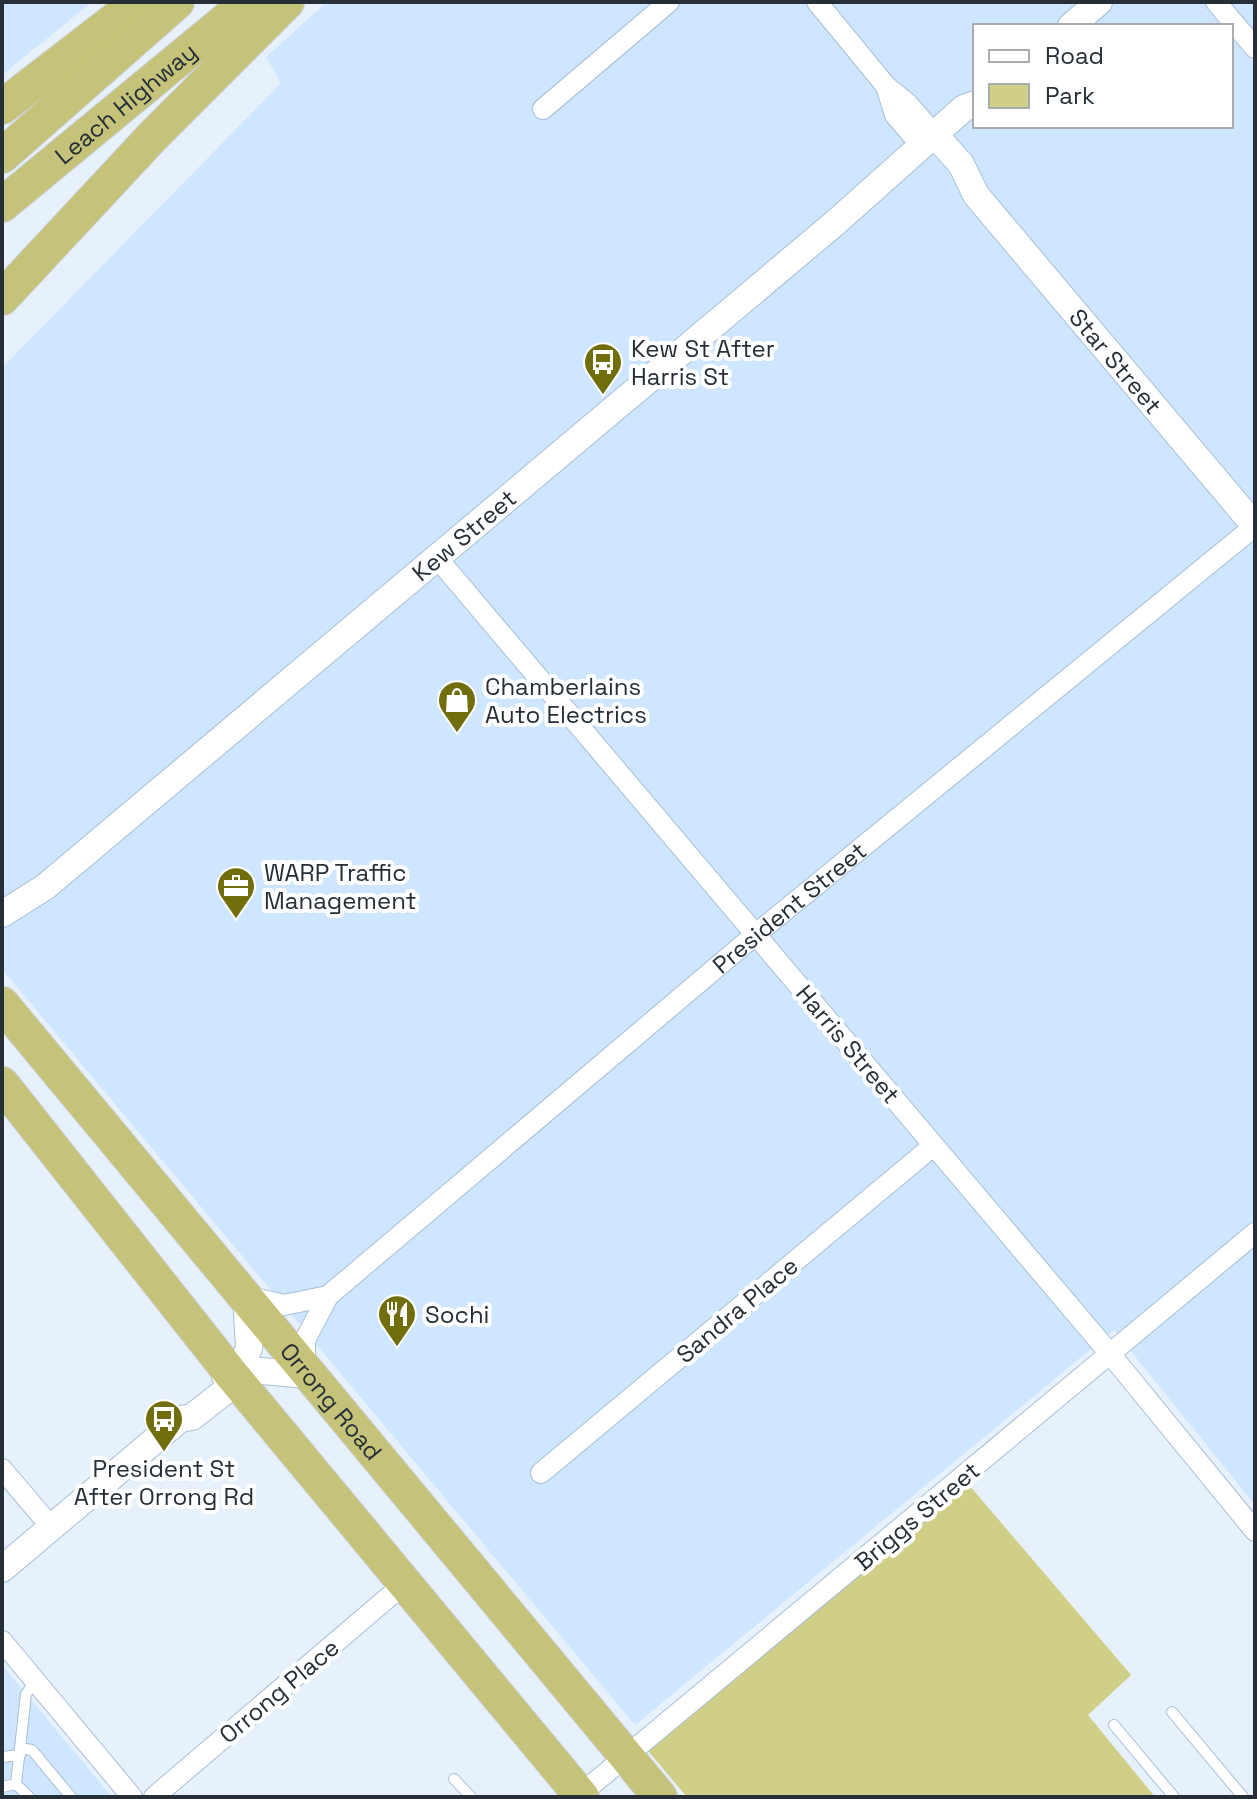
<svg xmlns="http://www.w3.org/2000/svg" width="1257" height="1799" font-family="'Space Grotesk',sans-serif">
<rect width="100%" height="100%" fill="#e7f1fb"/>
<path fill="#cee6ff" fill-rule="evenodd" d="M 2,2 L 92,2 L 2,75 Z
M 327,2 L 1255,2 L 1255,1505 L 1114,1330 L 635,1725 L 2,969 L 2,368 L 281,83 L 266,57 ZM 975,26 L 1231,26 L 1231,126 L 975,126 Z
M 2,1665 L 112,1797 L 2,1797 Z"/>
<path fill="#d0cf87" d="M 969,1485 L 1131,1675 L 1088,1715 L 1155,1797 L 687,1797 L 648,1751 Z"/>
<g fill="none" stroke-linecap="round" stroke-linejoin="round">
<defs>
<path id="lane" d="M 1172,1712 L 1243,1797
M 1114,1725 L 1174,1797
M 20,1748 L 32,1750 L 71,1797
M 2,1757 L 20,1755
M 454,1779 L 471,1797
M 16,1784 L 26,1694 L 35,1681
M 2,1787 L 16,1784 L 29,1797"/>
<g id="street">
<path d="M 817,2 L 886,86 L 908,104 L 934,134"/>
<path d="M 1216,2 L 1255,48"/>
<path d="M 886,86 L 895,115 L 921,145"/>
<path d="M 543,109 L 669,2"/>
<path d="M 438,559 L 1111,1355 L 1255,1531"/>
<path id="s1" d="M 247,1296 L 284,1305 L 328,1296 L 756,934 L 1255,526"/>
<path d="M 305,1366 L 305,1340 L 328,1296"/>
<path d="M 2,1469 L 52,1528"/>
<path d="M 541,1473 L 933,1146"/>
<path d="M 2,1641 L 132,1797"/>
<path d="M 154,1797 L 404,1584"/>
<path d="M 577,1797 L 1255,1233"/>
</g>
<g id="secondary">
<path d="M 1071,26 L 1099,2"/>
<path id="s2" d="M 934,134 L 961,164 L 976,195 L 1255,526"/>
<path id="s3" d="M 2,914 L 45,887 L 835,223 L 964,108 L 975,104"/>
<path d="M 225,1376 L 252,1370 L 306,1375"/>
<path d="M 2,1569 L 180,1419 L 192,1417 L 224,1392 L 244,1360 L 249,1348 L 246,1296"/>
</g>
<g id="highway">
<path d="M 2,107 L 138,2"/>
<path d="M 2,156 L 177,2"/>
<path id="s4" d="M 2,205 L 248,2"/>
<path d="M 2,298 L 153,136 L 287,2"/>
<path id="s5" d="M 2,1004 L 660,1797"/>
<path d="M 2,1084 L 232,1375 L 582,1797"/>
</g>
</defs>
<use href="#lane" stroke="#a7bed6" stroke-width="12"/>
<use href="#street" stroke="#a7bed6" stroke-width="22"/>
<use href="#secondary" stroke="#a7bed6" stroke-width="28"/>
<use href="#highway" stroke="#cbcdcf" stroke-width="36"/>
<use href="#lane" stroke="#fff" stroke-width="10"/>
<use href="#street" stroke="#fff" stroke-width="20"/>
<use href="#secondary" stroke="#fff" stroke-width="26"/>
<use href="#highway" stroke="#c4c379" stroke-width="34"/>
</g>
<defs>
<symbol id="bus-pin" viewBox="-11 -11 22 30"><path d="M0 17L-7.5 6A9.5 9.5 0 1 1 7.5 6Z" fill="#706e0d" stroke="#fff"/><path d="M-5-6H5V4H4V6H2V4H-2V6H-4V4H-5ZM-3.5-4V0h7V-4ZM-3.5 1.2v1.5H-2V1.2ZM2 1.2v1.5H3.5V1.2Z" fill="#fff"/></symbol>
<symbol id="shop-pin" viewBox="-11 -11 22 30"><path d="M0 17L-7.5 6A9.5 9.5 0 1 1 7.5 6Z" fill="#706e0d" stroke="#fff"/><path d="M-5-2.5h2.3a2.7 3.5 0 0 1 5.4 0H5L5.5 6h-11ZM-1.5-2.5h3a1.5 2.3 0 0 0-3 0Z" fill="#fff"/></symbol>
<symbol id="office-pin" viewBox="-11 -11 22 30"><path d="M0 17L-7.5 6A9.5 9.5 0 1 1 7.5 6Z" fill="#706e0d" stroke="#fff"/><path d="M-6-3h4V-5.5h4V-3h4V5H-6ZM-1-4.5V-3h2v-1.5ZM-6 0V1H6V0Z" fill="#fff"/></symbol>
<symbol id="restaurant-pin" viewBox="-11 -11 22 30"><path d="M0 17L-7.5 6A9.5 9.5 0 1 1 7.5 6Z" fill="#706e0d" stroke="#fff"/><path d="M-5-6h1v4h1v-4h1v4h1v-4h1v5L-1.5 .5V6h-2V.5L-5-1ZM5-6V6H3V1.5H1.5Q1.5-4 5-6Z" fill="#fff"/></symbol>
</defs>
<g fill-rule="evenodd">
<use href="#bus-pin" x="581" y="340" width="44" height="60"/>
<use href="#shop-pin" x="435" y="678" width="44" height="60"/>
<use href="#office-pin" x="214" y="864" width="44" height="60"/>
<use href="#restaurant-pin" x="375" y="1292" width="44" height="60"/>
<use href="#bus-pin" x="142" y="1397" width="44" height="60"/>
</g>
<g text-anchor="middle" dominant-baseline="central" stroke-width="8" stroke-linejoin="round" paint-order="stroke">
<g font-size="24" fill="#262f38" stroke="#fff">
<text stroke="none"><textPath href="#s4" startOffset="160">Leach Highway</textPath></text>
<text stroke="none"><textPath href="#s2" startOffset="292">Star Street</textPath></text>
<text stroke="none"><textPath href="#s3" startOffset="598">Kew Street</textPath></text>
<text stroke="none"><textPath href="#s1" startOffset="686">President Street</textPath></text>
<text transform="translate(848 1044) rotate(50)">Harris Street</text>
<text transform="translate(737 1310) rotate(-40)">Sandra Place</text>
<text stroke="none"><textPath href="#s5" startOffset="516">Orrong Road</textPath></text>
<text transform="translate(917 1516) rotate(-40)">Briggs Street</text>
<text transform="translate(279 1691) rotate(-40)">Orrong Place</text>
</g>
<g font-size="24" fill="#262f38" stroke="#fff" text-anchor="start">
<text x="631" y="348">Kew St After<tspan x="631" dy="28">Harris St</tspan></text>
<text x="485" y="686">Chamberlains<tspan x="485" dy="28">Auto Electrics</tspan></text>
<text x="264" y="872">WARP Traffic<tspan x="264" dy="28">Management</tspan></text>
<text x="425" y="1314">Sochi</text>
<text x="164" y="1468" text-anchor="middle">President St<tspan x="164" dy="28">After Orrong Rd</tspan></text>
</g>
</g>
<rect width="1257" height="1799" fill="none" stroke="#262f38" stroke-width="8"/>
<rect x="973" y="24" width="260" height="104" fill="#ffffff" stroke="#a8acaf" stroke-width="2"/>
<rect x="989" y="50" width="40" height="12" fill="#ffffff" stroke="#a8acaf" stroke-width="2"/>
<text x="1045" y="64" font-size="24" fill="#262f38">Road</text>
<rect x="989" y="84" width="40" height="24" fill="#d0cf87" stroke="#a8acaf" stroke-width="2"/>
<text x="1045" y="104" font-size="24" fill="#262f38">Park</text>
</svg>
